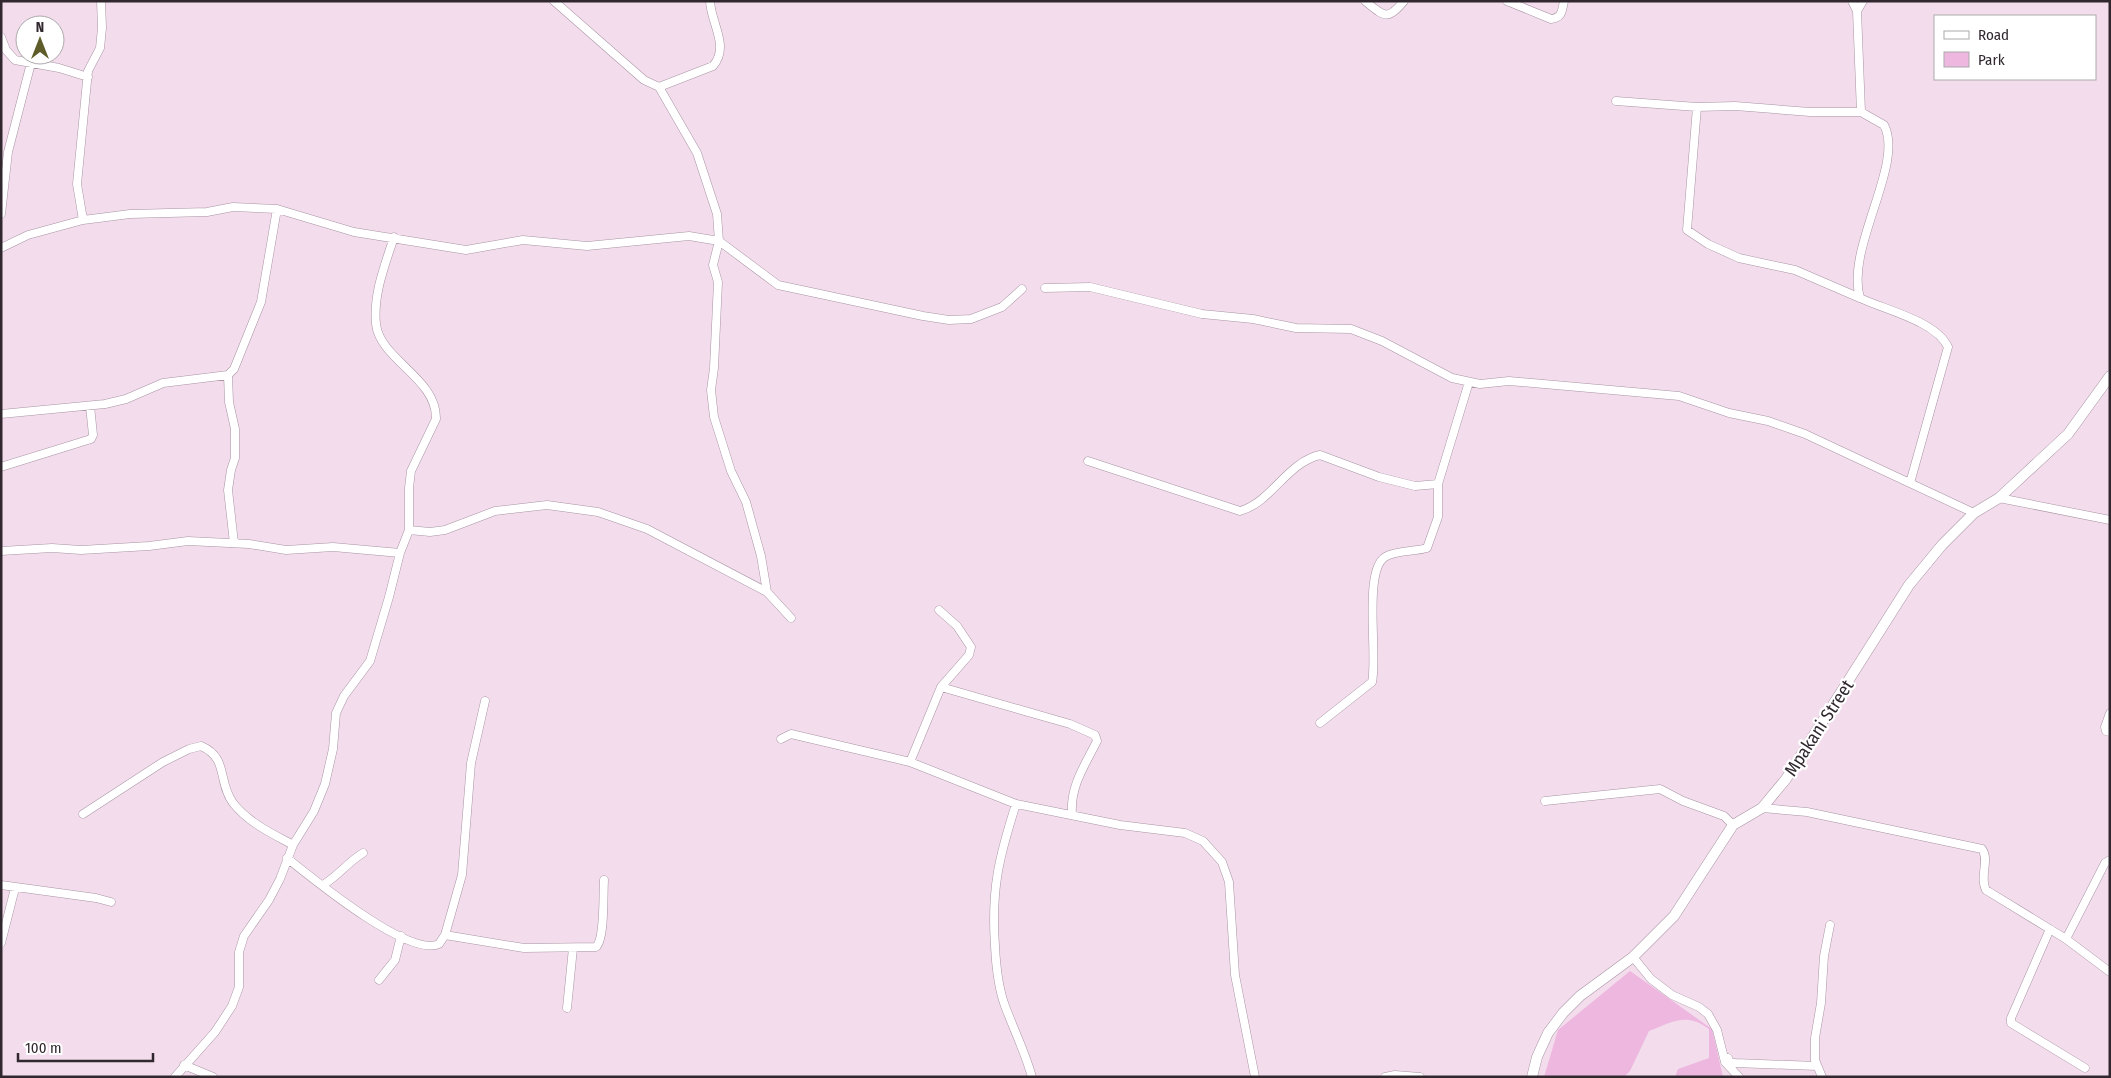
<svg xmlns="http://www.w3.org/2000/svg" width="2111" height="1078" font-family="'Fira Sans Condensed',sans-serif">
<rect width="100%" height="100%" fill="#f3dded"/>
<path fill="#edb7df" d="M 1630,971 L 1712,1029 L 1723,1077 L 1675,1077 L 1678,1069 L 1709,1058 L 1709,1029 C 1686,1012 1673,1022 1649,1031 L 1630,1071 L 1624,1077 L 1544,1077 L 1558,1030 Z"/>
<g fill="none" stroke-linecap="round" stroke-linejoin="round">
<defs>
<path id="minor" d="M 554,1 L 644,80 L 659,87 L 697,153 L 717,214 L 719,241 L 713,265 L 718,282 L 714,368 L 711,390 L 714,417 L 731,471 L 746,502 L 761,556 L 767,592
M 1365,1 C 1385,17 1387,21 1404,1
M 1507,1 L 1551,19 C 1562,18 1562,11 1564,1
M 1852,1 L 1857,11 L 1861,112
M 1857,11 L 1863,1
M 1,37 L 6,50 L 15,60 L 59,68 L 88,77
M 659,87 L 713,66 C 730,46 711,24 710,1
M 1616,101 L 1697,107 L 1735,106 L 1810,112 L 1861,112 L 1884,125 C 1905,164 1845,248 1860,298 C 1885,310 1936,321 1948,347 L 1910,483
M 1697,107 L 1687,230 L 1708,244 L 1739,258 L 1795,270 L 1860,298
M 1,214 L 8,152 L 31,63
M 83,220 L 77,184 L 88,71 L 100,48 L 102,28 L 101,1
M 1,248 L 28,235 L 83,220 L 130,214 L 207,212 L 233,207 L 277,209 L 354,232 L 466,250 L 523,240 L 587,246 L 689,236 L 719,241 L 778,285 L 923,316 L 949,320 L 971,319 L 1002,307 L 1022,289
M 1045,288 L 1090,287 L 1202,314 L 1253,319 L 1296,328 L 1351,329 L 1382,341 L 1452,378 L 1480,384 L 1509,381 L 1679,396 L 1729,413 L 1768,421 L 1805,434 L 1974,513
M 1,414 L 105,404 L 126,399 L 163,383 L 228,375
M 1088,461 L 1240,511 C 1272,502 1286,463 1320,455 L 1379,477 L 1415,486 L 1438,484 L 1469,382
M 1,467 L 91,439 L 93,435 L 90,406
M 1999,498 L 2110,520
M 409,530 L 430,532 L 445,530 L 495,511 L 547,505 L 598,512 L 647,529 L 767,592 L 791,618
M 234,543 L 228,490 L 231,470 L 235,458 L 235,429 L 229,402 L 228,375 L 234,369 L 261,302 L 277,209
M 1,551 L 52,548 L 81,550 L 149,546 L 188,541 L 249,544 L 286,550 L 333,547 L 400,553
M 941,687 L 1070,724 L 1095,735 L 1097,741 C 1085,765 1070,786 1072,814
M 2110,713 L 2105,727 L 2106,731 L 2110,732
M 1320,723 L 1372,682 C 1378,656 1363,571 1385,557 C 1396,550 1414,552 1427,548 L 1438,517 L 1438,484
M 781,739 L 791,734 L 910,762 L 1016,804 L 1120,825 L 1185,833 L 1203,841 L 1222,862 L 1229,882 L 1235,975 L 1255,1077
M 910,762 L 941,687 L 969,655 L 971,647 L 957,626 L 939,610
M 1545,801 L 1660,789 L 1683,801 L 1724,816 L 1733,825
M 1016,804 C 999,857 991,889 995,946 C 996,966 998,987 1005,1006 C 1014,1030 1025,1052 1032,1077
M 1762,808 L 1807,812 L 1982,849 C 1990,860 1979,877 1986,890 L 2066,939 L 2110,972
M 83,814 L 163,762 L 189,749 L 201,746 C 229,758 217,781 233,803 C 249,823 271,833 293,845
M 287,858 C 312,878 409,958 439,944 L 445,935 L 462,875 L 471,763 L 485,701
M 1,885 L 96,898 L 111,902
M 323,885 C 338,876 348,862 363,853
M 2050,929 L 2011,1018 L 2011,1023 L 2085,1068
M 445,935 L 524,948 L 596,947 C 605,939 603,894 604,880
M 2066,939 L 2105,863 L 2110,860
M 1,943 L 15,888
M 1633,957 L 1651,979 L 1672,995 L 1699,1007 L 1708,1014 L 1717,1030 L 1725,1062 L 1739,1077
M 379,980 L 395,960 L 401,936
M 567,1008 L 573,948
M 1728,1058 L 1729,1062 L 1735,1063 L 1817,1066
M 184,1065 L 213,1077
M 175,1077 L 215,1032 L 232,1006 L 239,987 L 239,952 L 244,936 L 269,900 L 280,879 L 293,845 L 314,811 L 325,784 L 333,749 L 336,713 L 344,696 L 370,661 L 389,597 L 400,553 L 409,530 L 409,488 L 411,471 L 436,419 C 437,378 380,360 376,324 C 373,294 385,265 394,237
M 1385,1077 L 1395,1075 L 1420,1077
M 1822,1077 L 1815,1060 L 1815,1038 L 1821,1003 L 1824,956 L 1830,925"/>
<path id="tertiary" d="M 1532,1077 L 1537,1057 L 1548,1033 L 1563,1013 L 1580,996 L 1633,957 L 1674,916 L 1733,825 L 1762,808 L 1786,779 L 1909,585 L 1942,545 L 1974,513 L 1999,498 L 2068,434 L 2110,376"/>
</defs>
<use href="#minor" stroke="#a894a3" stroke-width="9"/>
<use href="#tertiary" stroke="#a894a3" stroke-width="11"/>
<use href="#minor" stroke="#fff" stroke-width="8"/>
<use href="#tertiary" stroke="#fff" stroke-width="10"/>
</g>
<g text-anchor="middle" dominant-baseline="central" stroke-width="4.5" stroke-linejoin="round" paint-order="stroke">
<g font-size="18" fill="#30282e" stroke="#fff">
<text transform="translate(1819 728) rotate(-57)">Mpakani Street</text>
</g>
</g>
<rect width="2111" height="1078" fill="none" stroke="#30282e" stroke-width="5"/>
<rect x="1934" y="15" width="162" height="65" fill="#ffffff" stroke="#aca9ab"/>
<rect x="1944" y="31" width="25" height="8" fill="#ffffff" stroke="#aca9ab"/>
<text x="1978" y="40" font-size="15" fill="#30282e">Road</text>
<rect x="1944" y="52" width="25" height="15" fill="#edb7df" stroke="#aca9ab"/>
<text x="1978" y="65" font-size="15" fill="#30282e">Park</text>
<g transform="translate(40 40)"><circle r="24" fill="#ffffff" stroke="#aca9ab"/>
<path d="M0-4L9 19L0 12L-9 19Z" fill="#5e5c29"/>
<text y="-8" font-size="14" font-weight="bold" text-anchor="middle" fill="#30282e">N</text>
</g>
<path d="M18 1053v8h135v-8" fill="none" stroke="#30282e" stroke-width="2.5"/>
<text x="25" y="1053" font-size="15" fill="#30282e" stroke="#ffffff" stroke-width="4" paint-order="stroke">100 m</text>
</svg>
